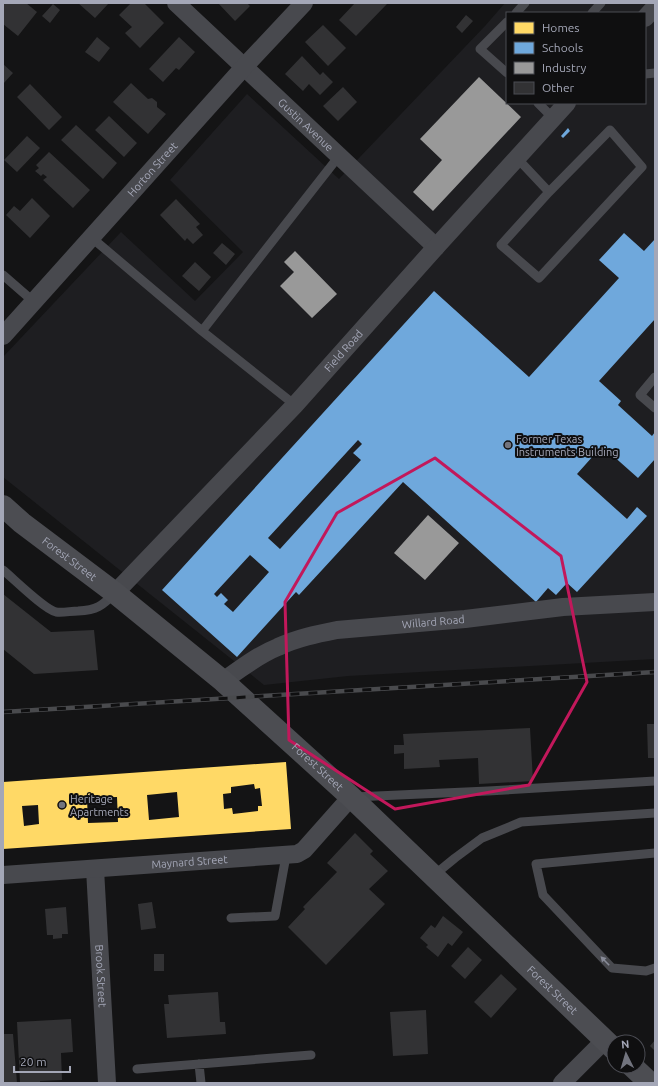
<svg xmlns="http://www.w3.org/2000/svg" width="658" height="1086" font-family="Ubuntu,sans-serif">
<rect width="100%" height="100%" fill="#141415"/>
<path fill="#1e1e21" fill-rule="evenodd" d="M 505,3 L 655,3 L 655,659 L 348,676 L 264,685 L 3,477 L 3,357 L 121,232 L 195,301 L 243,252 L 170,180 L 247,94 L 339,179 L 485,26 ZM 507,13 L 645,13 L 645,103 L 507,103 Z"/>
<path fill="#ffd966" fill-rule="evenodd" d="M 286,762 L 291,829 L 3,849 L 3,782 ZM 254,784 L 255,789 L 260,788 L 262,806 L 258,806 L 258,811 L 233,814 L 232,808 L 224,809 L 223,794 L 231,793 L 231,787 ZM 177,792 L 179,817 L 149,820 L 147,795 ZM 117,797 L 118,822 L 88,823 L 87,798 ZM 38,805 L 39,824 L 24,826 L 22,806 Z"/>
<path fill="#6fa8dc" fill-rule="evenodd" d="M 568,128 L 570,131 L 563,138 L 561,136 Z
M 624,233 L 644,251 L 655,239 L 655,319 L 599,381 L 621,401 L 618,405 L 652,436 L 655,432 L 655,459 L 638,478 L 602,446 L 577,474 L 627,519 L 637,507 L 647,516 L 577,592 L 567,583 L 556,595 L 548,588 L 536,602 L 403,482 L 299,595 L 296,592 L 237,657 L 162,590 L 434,291 L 529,377 L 619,278 L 599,260 ZM 358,440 L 362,444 L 353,453 L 361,460 L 280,549 L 268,538 ZM 250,555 L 269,572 L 233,612 L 224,604 L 228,600 L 221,593 L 217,597 L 214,594 Z"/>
<path fill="#999" d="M 479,77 L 521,117 L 433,211 L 413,192 L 442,160 L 420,139 Z
M 295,251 L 337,294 L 312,318 L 280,286 L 294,272 L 284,262 Z
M 428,515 L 459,543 L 425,580 L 394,553 Z"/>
<path fill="#323234" d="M 3,3 L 26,3 L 37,12 L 18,36 L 3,24 Z
M 78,3 L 109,3 L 95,18 Z
M 131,3 L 144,3 L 164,23 L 140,48 L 125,33 L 132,27 L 119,15 Z
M 218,3 L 247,3 L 250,6 L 235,21 Z
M 355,3 L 386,3 L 387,4 L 356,36 L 339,20 Z
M 53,4 L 60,10 L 50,23 L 42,16 Z
M 466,15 L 473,21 L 462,33 L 456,27 Z
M 323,25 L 346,48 L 328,66 L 305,42 Z
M 97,37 L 110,48 L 99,62 L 85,52 Z
M 179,37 L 195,52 L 179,70 L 176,68 L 163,82 L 149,69 Z
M 302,56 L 320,75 L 323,72 L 333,82 L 320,95 L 309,84 L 303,91 L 285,74 Z
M 3,64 L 13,73 L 3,84 Z
M 131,83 L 148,99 L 152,98 L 157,102 L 157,107 L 166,114 L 148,134 L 113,102 Z
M 30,84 L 62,117 L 49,130 L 17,97 Z
M 343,87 L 357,102 L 338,121 L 323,106 Z
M 109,116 L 137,143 L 124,157 L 95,130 Z
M 76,125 L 117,163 L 103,179 L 61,140 Z
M 27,136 L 40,148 L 17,172 L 4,160 Z
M 49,152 L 90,190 L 73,208 L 43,180 L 47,177 L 43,174 L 41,176 L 35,171 L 39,168 L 36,165 Z
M 32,198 L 50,216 L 30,238 L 6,215 L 14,206 L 20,211 Z
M 176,199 L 200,224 L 196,227 L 203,235 L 193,244 L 187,238 L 185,241 L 160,215 Z
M 222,243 L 235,254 L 226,265 L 213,253 Z
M 195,262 L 211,277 L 199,291 L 182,276 Z
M 3,594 L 51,632 L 94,630 L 98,670 L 34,674 L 3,649 Z
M 647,724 L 655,724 L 655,758 L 648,758 Z
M 530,728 L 533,781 L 479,784 L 478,758 L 439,760 L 440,767 L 404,769 L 404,753 L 394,754 L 394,745 L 404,745 L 403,734 Z
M 355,833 L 373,851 L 370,854 L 388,871 L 369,889 L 385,904 L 326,965 L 288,927 L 305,909 L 303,907 L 337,872 L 327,863 Z
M 152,902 L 156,928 L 141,930 L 138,904 Z
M 66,907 L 68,934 L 62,934 L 62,938 L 53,939 L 53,935 L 47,935 L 45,909 Z
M 443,916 L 463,932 L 452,946 L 448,943 L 438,957 L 426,947 L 428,945 L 420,938 L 431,925 L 435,928 Z
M 468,947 L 482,960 L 465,979 L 451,966 Z
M 154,954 L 164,954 L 164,971 L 154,971 Z
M 501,974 L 517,989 L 491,1018 L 474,1002 Z
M 218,992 L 220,1022 L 225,1022 L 226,1034 L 167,1038 L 164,1004 L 169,1004 L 168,995 Z
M 426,1010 L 428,1054 L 393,1056 L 390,1012 Z
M 71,1019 L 73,1052 L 61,1053 L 62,1080 L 40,1081 L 40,1083 L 20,1083 L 17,1022 Z
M 3,1034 L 13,1034 L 17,1083 L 3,1083 Z
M 655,1040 L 655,1051 L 650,1046 Z"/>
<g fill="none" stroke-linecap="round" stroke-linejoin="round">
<path stroke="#48494e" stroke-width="9" d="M 516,13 L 525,3
M 592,13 L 601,3
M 507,22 L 480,49 L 507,73
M 645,74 L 655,73
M 538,103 L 553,118
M 517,158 L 549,192 L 610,130 L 642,167 L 539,278 L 501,245 L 549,192
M 92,238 L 202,331 L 339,156
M 3,275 L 34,302
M 202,331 L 295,405
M 655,377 L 640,395 L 655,408
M 3,570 C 14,579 44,609 56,612 C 63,613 71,611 78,611 C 97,610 102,606 115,593
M 354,797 L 488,791 L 655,781
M 655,853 L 536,864 L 543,895 L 612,968 L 646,971 L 655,968
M 433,876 L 455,858 L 482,838 L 521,822 L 655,813
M 231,918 L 275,916 L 286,856
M 199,1064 L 201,1083
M 137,1069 L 311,1055"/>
<g stroke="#48494e" stroke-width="18">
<path id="s1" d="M 176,3 L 436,247"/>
<path d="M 645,18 L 655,7"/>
<path id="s2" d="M 3,336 L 244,67 L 304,3"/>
<path id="s3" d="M 115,593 L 295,405 L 436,247 L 567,103"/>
<path id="s4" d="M 223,681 C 240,669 258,655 278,647 C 297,638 317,634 337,630 L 465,619 L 563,607 L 655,602"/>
<path id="s5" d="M 95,869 L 107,1083"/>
<path id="s6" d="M 3,875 L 297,854 L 304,850 L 351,797"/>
<path d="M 562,1083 L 605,1040"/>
</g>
<g stroke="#4c4d52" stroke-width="22">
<path id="s7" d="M 3,506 L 22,523 L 115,593 L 223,681 L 351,797 L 614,1049"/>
<path d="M 632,1066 L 650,1083"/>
</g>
<defs>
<path id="rail" d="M 3,712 L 655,672"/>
</defs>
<use href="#rail" stroke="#494a4d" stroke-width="4.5"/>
<use href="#rail" stroke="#0f0f10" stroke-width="3" stroke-dasharray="9" stroke-linecap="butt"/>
</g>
<defs><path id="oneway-solid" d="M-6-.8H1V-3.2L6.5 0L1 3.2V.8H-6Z"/></defs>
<use fill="#888b98" href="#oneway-solid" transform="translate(605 961) rotate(-134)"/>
<path fill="none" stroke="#c2185b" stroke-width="3" stroke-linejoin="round" d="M 435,458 L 561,556 L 587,682 L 529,785 L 395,809 L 289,740 L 285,602 L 337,513 Z"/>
<g fill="#72747e" stroke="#0f0f10" stroke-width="1.5">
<circle cx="508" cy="445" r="4"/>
<circle cx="62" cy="805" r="4"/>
</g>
<g text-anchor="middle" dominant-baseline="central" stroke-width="4" stroke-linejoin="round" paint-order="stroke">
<g font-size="11" fill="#a4a7b7" stroke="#0f0f10">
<text stroke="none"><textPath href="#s1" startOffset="178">Gustin Avenue</textPath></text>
<text stroke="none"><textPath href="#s2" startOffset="224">Horton Street</textPath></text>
<text stroke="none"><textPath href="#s3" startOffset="333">Field Road</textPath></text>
<text stroke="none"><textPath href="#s7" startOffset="85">Forest Street</textPath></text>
<text stroke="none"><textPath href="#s4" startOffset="223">Willard Road</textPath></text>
<text stroke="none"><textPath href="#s7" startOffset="409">Forest Street</textPath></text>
<text stroke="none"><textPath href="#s6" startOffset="187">Maynard Street</textPath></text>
<text stroke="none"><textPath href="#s5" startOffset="107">Brook Street</textPath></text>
<text stroke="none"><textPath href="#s7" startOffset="733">Forest Street</textPath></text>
</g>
<g font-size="11" fill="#a4a7b7" stroke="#0f0f10" text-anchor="start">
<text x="516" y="439">Former Texas<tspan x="516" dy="13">Instruments Building</tspan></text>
<text x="70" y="799">Heritage<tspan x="70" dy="13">Apartments</tspan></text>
</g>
</g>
<rect width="658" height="1086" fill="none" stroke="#a4a7b7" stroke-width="8"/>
<rect x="506" y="12" width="140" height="92" fill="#0f0f10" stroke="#4b4c53"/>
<rect x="514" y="22" width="20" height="12" fill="#ffd966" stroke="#4b4c53"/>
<text x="542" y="32" font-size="12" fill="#a4a7b7">Homes</text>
<rect x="514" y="42" width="20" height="12" fill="#6fa8dc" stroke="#4b4c53"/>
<text x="542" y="52" font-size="12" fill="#a4a7b7">Schools</text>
<rect x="514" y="62" width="20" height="12" fill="#999999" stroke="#4b4c53"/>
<text x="542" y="72" font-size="12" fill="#a4a7b7">Industry</text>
<rect x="514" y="82" width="20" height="12" fill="#323234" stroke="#4b4c53"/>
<text x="542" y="92" font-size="12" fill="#a4a7b7">Other</text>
<g transform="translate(626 1054) rotate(355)"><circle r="19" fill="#0f0f10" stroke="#4b4c53"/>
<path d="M0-3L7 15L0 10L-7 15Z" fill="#72747e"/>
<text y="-6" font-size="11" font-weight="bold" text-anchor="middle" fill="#a4a7b7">N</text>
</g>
<path d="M14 1066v6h56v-6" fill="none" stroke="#a4a7b7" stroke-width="2"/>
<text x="20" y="1066" font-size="12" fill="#a4a7b7" stroke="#0f0f10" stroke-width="3" paint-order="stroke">20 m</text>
</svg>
